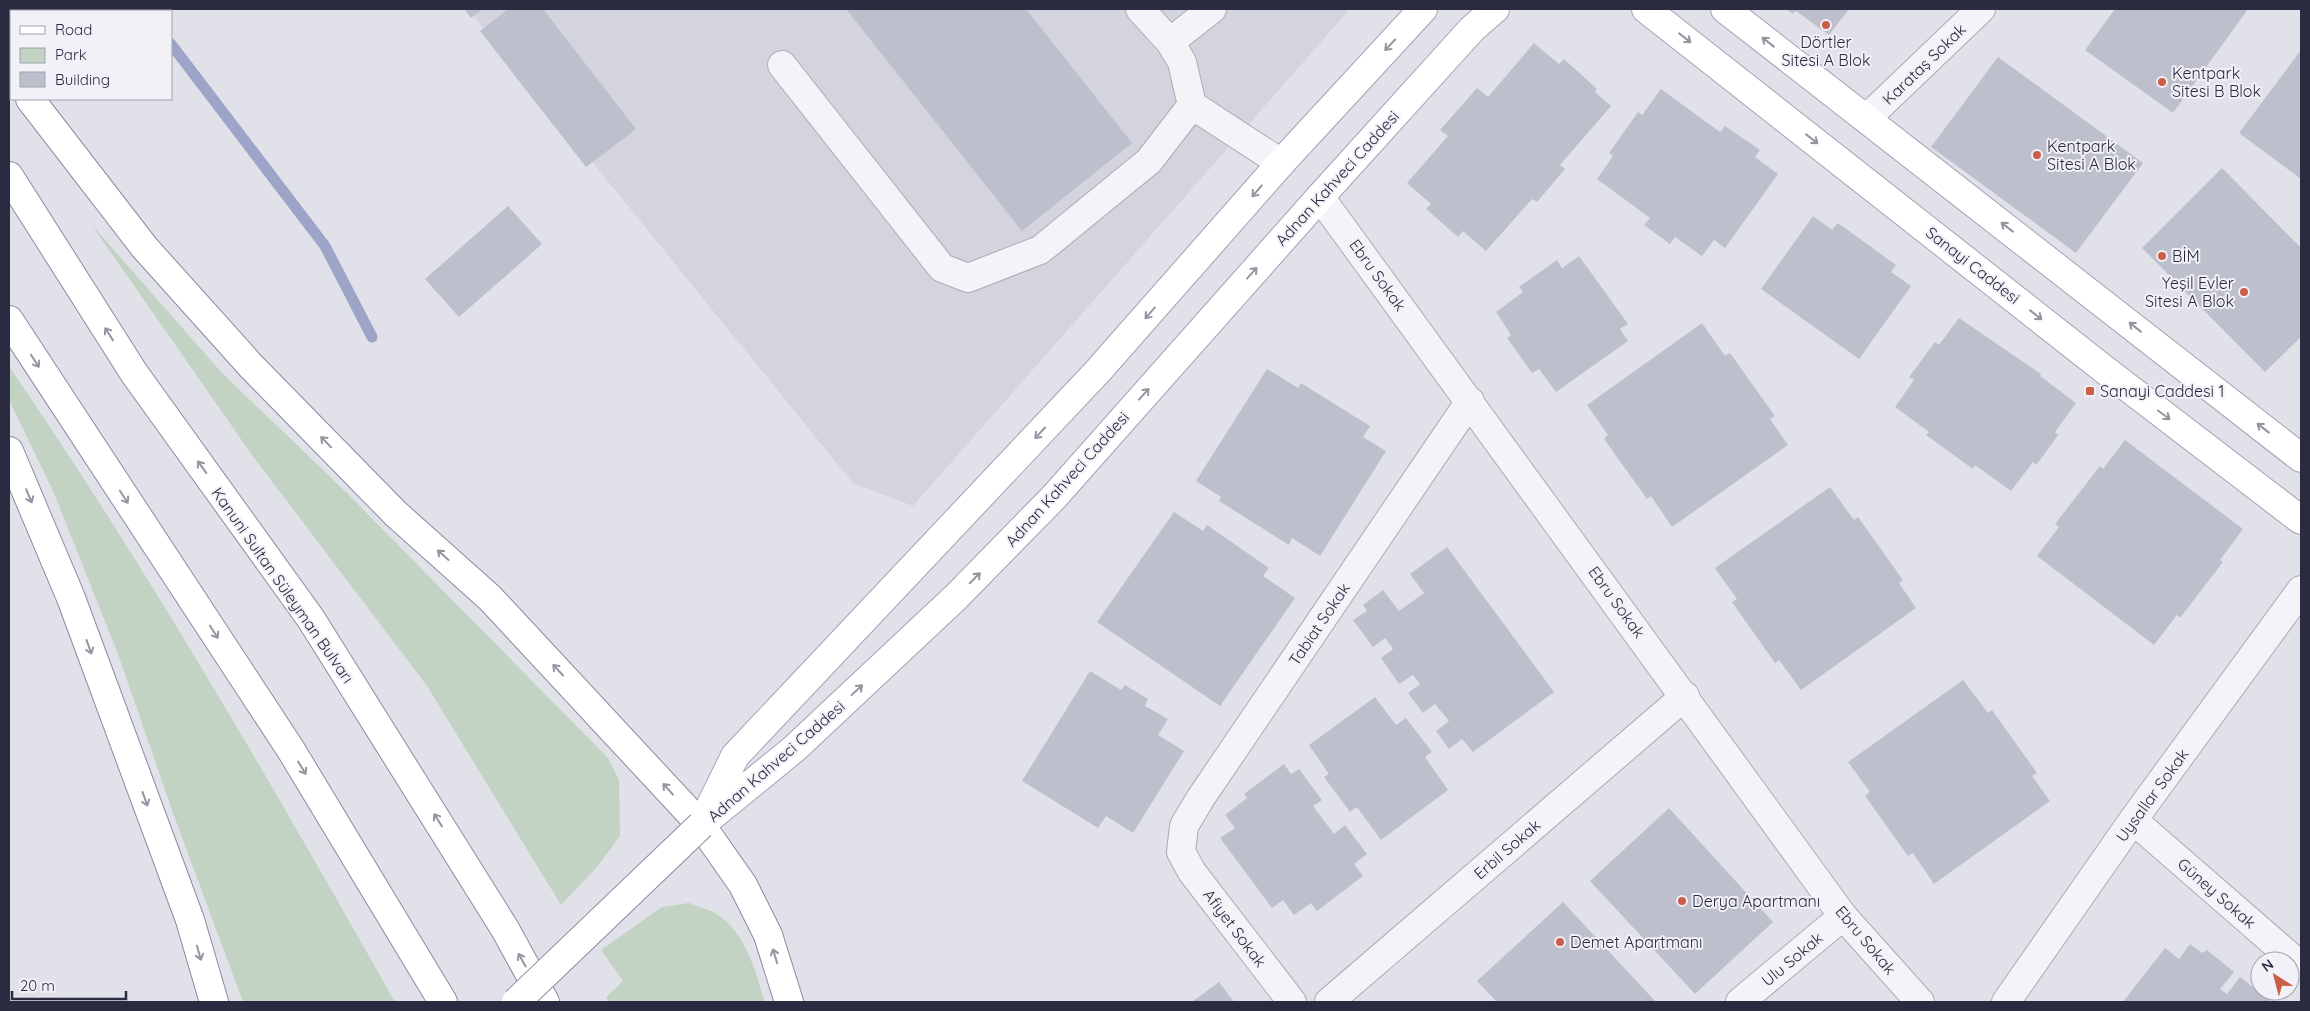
<svg xmlns="http://www.w3.org/2000/svg" width="2310" height="1011" font-family="Quicksand,sans-serif">
<rect width="100%" height="100%" fill="#e1e2e9"/>
<path fill="#d3d4de" d="M 468,9 L 1350,9 L 913,506 L 853,483 Z"/>
<path fill="#c2d3c3" d="M 91,224 L 222,373 L 346,492 L 608,758 L 619,780 L 620,836 L 597,867 L 561,905 L 427,686 L 252,455 Z
M 9,366 C 149,571 273,786 395,1002 L 243,1002 L 173,813 L 118,654 L 53,491 L 9,400 Z
M 689,903 C 697,906 707,909 715,913 C 746,931 755,971 765,1002 L 609,1002 L 606,997 L 623,981 L 601,950 L 662,907 Z"/>
<g fill="none" stroke-linecap="round" stroke-linejoin="round">
<path stroke="#9da4c8" stroke-width="11" d="M 147,9 L 149,11
M 171,44 L 325,246 L 372,337"/>
</g>
<path fill="#bebfcc" d="M 464,9 L 483,9 L 471,18 Z
M 508,9 L 543,9 L 636,129 L 586,167 L 480,31 Z
M 846,9 L 1026,9 L 1132,143 L 1022,231 Z
M 1786,9 L 1849,9 L 1829,35 L 1796,11 L 1793,14 Z
M 2115,9 L 2248,9 L 2173,113 L 2085,50 Z
M 1534,43 L 1559,64 L 1564,59 L 1597,89 L 1595,92 L 1611,106 L 1560,165 L 1565,169 L 1537,202 L 1532,199 L 1486,251 L 1463,231 L 1458,237 L 1426,209 L 1431,204 L 1407,183 L 1448,136 L 1440,130 L 1477,88 L 1488,97 Z
M 2301,50 L 2301,179 L 2239,133 Z
M 1998,57 L 2143,163 L 2076,253 L 1931,147 Z
M 1661,89 L 1720,132 L 1725,126 L 1760,150 L 1755,157 L 1778,174 L 1725,248 L 1714,240 L 1702,256 L 1675,237 L 1670,244 L 1644,225 L 1650,218 L 1597,179 L 1613,156 L 1609,153 L 1638,112 L 1642,115 Z
M 2222,168 L 2301,248 L 2301,337 L 2265,372 L 2142,248 Z
M 508,206 L 542,244 L 459,317 L 425,279 Z
M 1813,216 L 1832,230 L 1838,223 L 1896,265 L 1891,272 L 1911,286 L 1859,359 L 1761,289 Z
M 1579,256 L 1628,324 L 1620,329 L 1628,341 L 1556,392 L 1539,369 L 1532,373 L 1507,338 L 1511,335 L 1496,312 L 1523,292 L 1519,287 L 1557,260 L 1562,268 Z
M 1959,318 L 2041,374 L 2040,376 L 2076,403 L 2055,432 L 2058,435 L 2046,452 L 2036,465 L 2033,462 L 2011,491 L 1975,465 L 1973,469 L 1926,435 L 1929,432 L 1895,407 L 1914,380 L 1909,377 L 1935,342 L 1939,345 Z
M 1702,323 L 1725,356 L 1730,353 L 1775,416 L 1770,419 L 1788,445 L 1672,527 L 1651,496 L 1647,499 L 1604,439 L 1608,435 L 1587,405 Z
M 1267,369 L 1298,388 L 1301,383 L 1370,426 L 1363,437 L 1386,451 L 1320,556 L 1292,538 L 1289,545 L 1219,501 L 1221,497 L 1196,481 Z
M 2125,440 L 2243,529 L 2220,560 L 2223,562 L 2180,618 L 2177,615 L 2154,645 L 2037,556 L 2059,527 L 2055,524 L 2100,466 L 2103,469 Z
M 1830,487 L 1854,520 L 1858,517 L 1903,580 L 1899,583 L 1916,608 L 1801,690 L 1779,660 L 1775,663 L 1732,602 L 1737,599 L 1715,568 Z
M 1174,512 L 1203,531 L 1207,525 L 1269,568 L 1263,576 L 1295,598 L 1220,706 L 1097,622 Z
M 1447,547 L 1554,692 L 1473,752 L 1462,739 L 1449,749 L 1436,731 L 1449,721 L 1435,704 L 1423,713 L 1408,693 L 1420,684 L 1413,675 L 1399,684 L 1381,658 L 1393,649 L 1385,638 L 1373,647 L 1353,620 L 1367,611 L 1363,605 L 1383,590 L 1399,611 L 1424,593 L 1410,574 Z
M 1090,671 L 1121,690 L 1125,685 L 1148,699 L 1145,706 L 1168,719 L 1158,735 L 1184,751 L 1133,833 L 1106,816 L 1098,828 L 1022,781 Z
M 1963,680 L 1988,713 L 1992,710 L 2037,773 L 2032,776 L 2050,801 L 1934,884 L 1913,853 L 1908,856 L 1865,796 L 1870,792 L 1848,762 Z
M 1375,697 L 1396,725 L 1406,718 L 1432,752 L 1425,757 L 1448,790 L 1381,840 L 1357,807 L 1350,812 L 1324,777 L 1329,774 L 1309,745 Z
M 1284,764 L 1291,774 L 1299,769 L 1322,800 L 1313,806 L 1334,834 L 1345,825 L 1367,854 L 1354,864 L 1363,876 L 1317,911 L 1311,903 L 1294,915 L 1283,900 L 1272,908 L 1220,838 L 1235,828 L 1225,815 L 1247,798 L 1244,794 Z
M 1669,808 L 1773,922 L 1695,994 L 1590,881 Z
M 1563,902 L 1656,1002 L 1497,1002 L 1477,981 Z
M 2190,944 L 2202,953 L 2207,950 L 2234,972 L 2220,989 L 2227,994 L 2240,977 L 2272,1002 L 2123,1002 L 2165,948 L 2179,959 Z
M 1219,982 L 1234,1002 L 1192,1002 Z"/>
<g fill="none" stroke-linecap="round" stroke-linejoin="round">
<defs>
<path id="minor" d="M 1170,42 L 1212,9
M 782,65 L 942,268 L 968,278 L 1040,250 L 1149,161 L 1192,105 L 1182,62 L 1170,42 L 1140,9
M 1192,105 L 1281,163
M 1867,118 L 1981,9
M 1320,197 L 1843,916 L 1920,1002
M 2133,820 L 2301,966
M 1292,1002 L 1192,872 L 1181,852 L 1184,826 L 1200,799 L 1470,401
M 1329,1002 L 1685,696
M 1740,1002 L 1843,916
M 2006,1002 L 2133,820 L 2301,590"/>
<path id="major" d="M 1646,9 L 2105,370 L 2301,520
M 1725,9 L 2301,458
M 705,817 L 735,756 L 1098,371 L 1281,163 L 1423,9
M 701,825 L 795,748 L 956,597 L 1054,497 L 1320,197 L 1472,29 L 1495,9"/>
<path id="highway" d="M 9,71 L 11,75
M 30,99 L 145,248 L 251,366 L 396,514 L 490,598 L 701,825 L 743,885 L 768,935 L 789,1002
M 9,176 L 134,373 L 311,619 L 505,929 L 545,1002
M 9,320 L 291,750 L 443,1002
M 9,451 L 71,598 L 190,920 L 214,1002"/>
</defs>
<use href="#minor" stroke="#aaabb7" stroke-width="30"/>
<use href="#major" stroke="#a1a2b5" stroke-width="30"/>
<use href="#highway" stroke="#898ba0" stroke-width="30"/>
<use href="#minor" stroke="#f4f4f8" stroke-width="28"/>
<use href="#major" stroke="#fff" stroke-width="28"/>
<use href="#highway" stroke="#fff" stroke-width="28"/>
<defs>
<path id="highway-bridge" d="M 516,1002 L 701,825"/>
</defs>
<use href="#highway-bridge" stroke="#898ba0" stroke-width="30" stroke-linecap="butt"/>
<use href="#highway-bridge" stroke="#fff" stroke-width="28"/>
</g>
<defs><path id="oneway-shaft" d="M-6 0H5M1.5-3L5.5 0L1.5 3" fill="none" stroke-width="1.6" stroke-linecap="round" stroke-linejoin="round" transform="scale(1.25)"/></defs>
<g stroke="#9495a0">
<use href="#oneway-shaft" transform="translate(1685 38) rotate(38)"/>
<use href="#oneway-shaft" transform="translate(1768 42) rotate(-142)"/>
<use href="#oneway-shaft" transform="translate(1390 45) rotate(133)"/>
<use href="#oneway-shaft" transform="translate(1812 139) rotate(38)"/>
<use href="#oneway-shaft" transform="translate(1257 191) rotate(131)"/>
<use href="#oneway-shaft" transform="translate(2007 227) rotate(-142)"/>
<use href="#oneway-shaft" transform="translate(1252 273) rotate(-48)"/>
<use href="#oneway-shaft" transform="translate(1150 313) rotate(131)"/>
<use href="#oneway-shaft" transform="translate(2036 315) rotate(38)"/>
<use href="#oneway-shaft" transform="translate(2135 327) rotate(-142)"/>
<use href="#oneway-shaft" transform="translate(109 334) rotate(-122)"/>
<use href="#oneway-shaft" transform="translate(35 361) rotate(57)"/>
<use href="#oneway-shaft" transform="translate(1144 394) rotate(-48)"/>
<use href="#oneway-shaft" transform="translate(2164 415) rotate(37)"/>
<use href="#oneway-shaft" transform="translate(2263 428) rotate(-142)"/>
<use href="#oneway-shaft" transform="translate(1040 433) rotate(133)"/>
<use href="#oneway-shaft" transform="translate(326 442) rotate(-134)"/>
<use href="#oneway-shaft" transform="translate(202 467) rotate(-126)"/>
<use href="#oneway-shaft" transform="translate(29 496) rotate(67)"/>
<use href="#oneway-shaft" transform="translate(124 497) rotate(57)"/>
<use href="#oneway-shaft" transform="translate(443 555) rotate(-138)"/>
<use href="#oneway-shaft" transform="translate(975 578) rotate(-45)"/>
<use href="#oneway-shaft" transform="translate(214 632) rotate(57)"/>
<use href="#oneway-shaft" transform="translate(89 647) rotate(70)"/>
<use href="#oneway-shaft" transform="translate(558 670) rotate(-133)"/>
<use href="#oneway-shaft" transform="translate(857 690) rotate(-43)"/>
<use href="#oneway-shaft" transform="translate(302 768) rotate(59)"/>
<use href="#oneway-shaft" transform="translate(668 789) rotate(-132)"/>
<use href="#oneway-shaft" transform="translate(145 799) rotate(70)"/>
<use href="#oneway-shaft" transform="translate(438 820) rotate(-122)"/>
<use href="#oneway-shaft" transform="translate(199 953) rotate(74)"/>
<use href="#oneway-shaft" transform="translate(775 956) rotate(-107)"/>
<use href="#oneway-shaft" transform="translate(522 960) rotate(-119)"/>
</g>
<g fill="#cb5e49" stroke="#f1f1f7" stroke-width="2">
<circle cx="1826" cy="25" r="5"/>
<circle cx="2162" cy="82" r="5"/>
<circle cx="2037" cy="155" r="5"/>
<circle cx="2162" cy="256" r="5"/>
<circle cx="2244" cy="292" r="5"/>
<rect x="2085" y="386" width="10" height="10" rx="2.5"/>
<circle cx="1682" cy="901" r="5"/>
<circle cx="1560" cy="942" r="5"/>
</g>
<g text-anchor="middle" dominant-baseline="central" stroke-width="4" stroke-linejoin="round" paint-order="stroke">
<g font-size="16" fill="#2a2b41" stroke="#f1f1f7" text-anchor="start">
<text x="1826" y="42" text-anchor="middle">Dörtler<tspan x="1826" dy="18">Sitesi A Blok</tspan></text>
<text x="2172" y="73">Kentpark<tspan x="2172" dy="18">Sitesi B Blok</tspan></text>
<text x="2047" y="146">Kentpark<tspan x="2047" dy="18">Sitesi A Blok</tspan></text>
<text x="2172" y="256">BİM</text>
<text x="2234" y="283" text-anchor="end">Yeşil Evler<tspan x="2234" dy="18">Sitesi A Blok</tspan></text>
<text x="2100" y="391">Sanayi Caddesi 1</text>
<text x="1692" y="901">Derya Apartmanı</text>
<text x="1570" y="942">Demet Apartmanı</text>
</g>
<g font-size="16" fill="#2a2b41" stroke="#f1f1f7">
<text transform="translate(1924 64) rotate(-44)">Karataş Sokak</text>
<text transform="translate(1337 178) rotate(-48)">Adnan Kahveci Caddesi</text>
<text transform="translate(1973 265) rotate(38)">Sanayi Caddesi</text>
<text transform="translate(1378 275) rotate(54)">Ebru Sokak</text>
<text transform="translate(1067 479) rotate(-48)">Adnan Kahveci Caddesi</text>
<text transform="translate(283 585) rotate(55)">Kanuni Sultan Süleyman Bulvarı</text>
<text transform="translate(1617 602) rotate(54)">Ebru Sokak</text>
<text transform="translate(1319 624) rotate(-56)">Tabiat Sokak</text>
<text transform="translate(776 761) rotate(-41)">Adnan Kahveci Caddesi</text>
<text transform="translate(2152 795) rotate(-54)">Uysallar Sokak</text>
<text transform="translate(1507 849) rotate(-41)">Erbil Sokak</text>
<text transform="translate(2217 893) rotate(41)">Güney Sokak</text>
<text transform="translate(1235 928) rotate(53)">Afiyet Sokak</text>
<text transform="translate(1866 940) rotate(50)">Ebru Sokak</text>
<text transform="translate(1792 959) rotate(-40)">Ulu Sokak</text>
</g>
</g>
<rect width="2310" height="1011" fill="none" stroke="#2a2b41" stroke-width="20"/>
<rect x="10" y="10" width="162" height="90" fill="#f1f1f7" stroke="#a1a2ae"/>
<rect x="20" y="26" width="25" height="8" fill="#ffffff" stroke="#a1a2ae"/>
<text x="55" y="35" font-size="15" fill="#2a2b41">Road</text>
<rect x="20" y="48" width="25" height="15" fill="#c2d3c3" stroke="#a1a2ae"/>
<text x="55" y="60" font-size="15" fill="#2a2b41">Park</text>
<rect x="20" y="72" width="25" height="15" fill="#bebfcc" stroke="#a1a2ae"/>
<text x="55" y="85" font-size="15" fill="#2a2b41">Building</text>
<g transform="translate(2275 976) rotate(324)"><circle r="24" fill="#f1f1f7" stroke="#a1a2ae"/>
<path d="M0-4L9 19L0 12L-9 19Z" fill="#cb5e49"/>
<text y="-8" font-size="14" font-weight="bold" text-anchor="middle" fill="#2a2b41">N</text>
</g>
<path d="M12 991v8h114v-8" fill="none" stroke="#2a2b41" stroke-width="2.5"/>
<text x="20" y="991" font-size="15" fill="#2a2b41" stroke="#f1f1f7" stroke-width="4" paint-order="stroke">20 m</text>
</svg>
